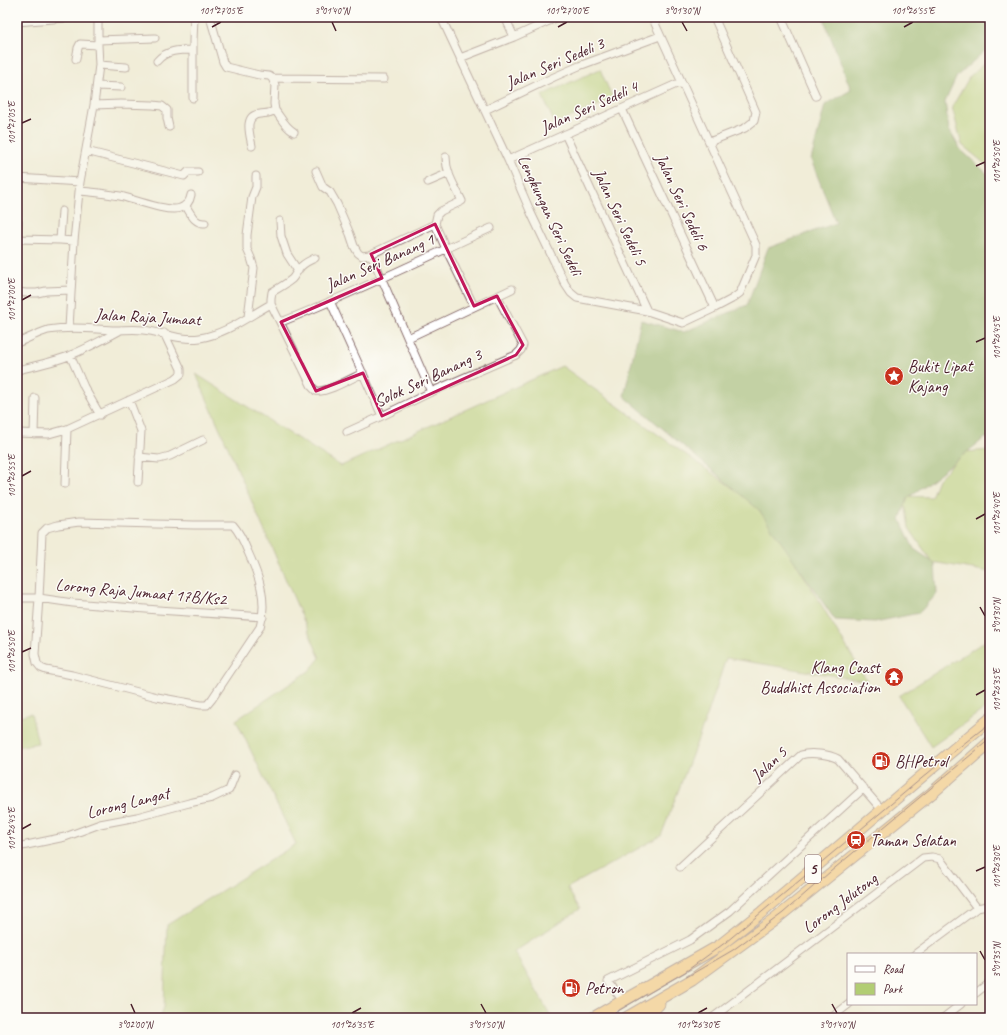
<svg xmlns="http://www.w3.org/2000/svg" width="1007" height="1035" font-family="Caveat,sans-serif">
<rect width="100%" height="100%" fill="#fdfcf7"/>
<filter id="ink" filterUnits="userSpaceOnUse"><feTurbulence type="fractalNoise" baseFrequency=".025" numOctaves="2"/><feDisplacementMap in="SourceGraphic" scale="8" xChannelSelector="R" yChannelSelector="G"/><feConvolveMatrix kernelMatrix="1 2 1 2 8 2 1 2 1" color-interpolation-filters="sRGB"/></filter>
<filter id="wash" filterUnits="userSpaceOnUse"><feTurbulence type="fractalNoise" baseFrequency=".012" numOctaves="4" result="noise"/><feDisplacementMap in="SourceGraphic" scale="16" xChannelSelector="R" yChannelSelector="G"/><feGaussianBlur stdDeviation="0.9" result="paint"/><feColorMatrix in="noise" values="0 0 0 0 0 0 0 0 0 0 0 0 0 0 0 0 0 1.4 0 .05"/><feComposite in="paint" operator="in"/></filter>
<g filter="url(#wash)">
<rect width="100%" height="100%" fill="#f1edd8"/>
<path fill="#b2cd73" stroke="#7e764f" d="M 990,58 L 990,168 L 962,145 L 952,107 L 970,76 Z
M 600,69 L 613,99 L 555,124 L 542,95 Z
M 562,366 L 765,511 L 867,681 L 726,658 L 708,713 L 661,836 L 567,888 L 580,909 L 514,952 L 552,1018 L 160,1018 L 164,1007 L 167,925 L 296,844 L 236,720 L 309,671 L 320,658 L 196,374 L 341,466 Z
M 990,450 L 990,572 L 932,562 L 909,528 L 904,496 L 931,497 L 938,479 L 965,452 Z
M 990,638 L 990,705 L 931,747 L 899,696 Z
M 31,713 L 38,743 L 17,747 L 17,717 Z"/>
<path fill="#8db065" stroke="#6c6848" d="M 823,17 L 990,17 L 990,46 L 957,76 L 945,102 L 949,130 L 961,150 L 990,176 L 990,438 L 985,438 L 908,498 L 900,519 L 914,549 L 935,563 L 937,594 L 919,613 L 875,622 L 835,620 L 759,510 L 624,396 L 641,320 L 684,332 L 747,305 L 768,248 L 836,223 L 811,160 L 825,105 L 851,90 Z"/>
</g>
<g filter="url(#ink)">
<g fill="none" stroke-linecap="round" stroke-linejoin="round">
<defs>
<path id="minor" d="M 210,17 L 223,62 L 226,67 L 259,75 L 269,76 L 272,78 L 275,85 L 274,104 L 275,110 C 270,114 266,113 260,114 C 243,115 250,135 252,146
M 441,17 L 508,160 L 531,213 L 565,284 L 571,293 L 577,298 L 647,311 L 683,323 L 715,308 L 732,299 L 740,293 L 756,255 L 756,245 L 652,17
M 505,17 L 514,37
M 781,17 L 816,96
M 17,22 L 76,17
M 98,40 L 155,38
M 460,58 L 514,37 L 558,17
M 76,59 L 78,48 L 80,44 L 98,45
M 157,61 C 166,50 179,50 193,50
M 99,65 L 126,67
M 272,78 L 384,79
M 97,86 L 121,87
M 193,98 L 193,41 L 194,17
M 94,105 L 121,104 L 153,105 L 162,106 L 167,110 L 167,118 L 169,127
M 622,109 L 715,308
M 275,110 C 281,118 285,127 294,132
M 485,110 L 554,77 L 579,66 L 660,36
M 565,134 L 608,227 L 647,311
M 709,142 L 745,128 L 754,121 L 756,112 L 714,17
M 86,151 L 184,176 L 188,172 L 198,172
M 446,157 C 446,174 455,186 462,201 L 441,211 L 437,215 L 435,224 L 446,249 L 474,306
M 508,160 L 681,82
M 316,171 L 323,187 L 330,192 L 337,204 L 350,234 L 354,246 L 358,253 L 362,256 L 369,255 L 435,224
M 17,178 L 80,182
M 428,182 L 449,173
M 80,191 C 93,192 107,194 120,196 C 133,199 169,213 180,208 C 187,206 190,201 191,195
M 185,205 C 191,213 194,224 205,223
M 280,221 L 281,236 L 287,254 L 298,271
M 18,222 L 17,235 L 20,239 L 60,240 L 74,241
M 60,240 L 62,211
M 371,254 L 431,392
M 315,258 C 309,261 303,263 299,269 C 296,272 295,276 292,279 C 286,284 279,288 272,292 L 271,299 L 271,304 L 312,387 L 316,391 C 327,393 352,378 363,373
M 17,292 L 26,293 L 37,293 L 46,291 L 71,290
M 330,301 L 382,416
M 248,317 L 254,268 L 251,258 L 247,249 L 247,235 L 252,197 L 256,187 L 256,176
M 281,322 C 352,294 421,260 491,228
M 69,328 L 74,241 L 80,182 L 94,105 L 99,65 L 98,45 L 98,17
M 408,338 L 512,289
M 17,343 C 27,339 38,333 48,330 C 70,326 93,329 115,330 C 124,330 134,329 143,330 C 162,332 180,341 200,338 C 226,334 249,316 271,304
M 70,355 L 84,387 L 100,415
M 17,370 C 35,366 54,362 71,355 C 88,348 104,339 121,330
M 129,400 L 141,431 L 138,482
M 347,432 L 382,416 L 431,392 L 516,355 L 521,350 L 523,345 L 497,296
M 17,433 L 49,434 L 67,429 L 175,379 L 181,374 L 181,369 L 164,333
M 34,434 L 35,398
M 139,457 L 159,459 L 170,456 L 203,440
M 65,484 L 67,429
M 79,522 L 194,525 L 233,525 C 240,533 244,542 248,552 C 259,576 268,601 260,627 L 212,699 L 207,705 L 201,705 L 157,697 L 72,675 L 46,670 L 41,668 L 37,663 L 35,654 L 39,598 L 42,533 L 47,528 L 58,525 Z
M 17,598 L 39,598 L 73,603 L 158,610 L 263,617
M 17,847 L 65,837 L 100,824 L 137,817 L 189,803 L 212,798 L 229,790 L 235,775
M 680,867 L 801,755 C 810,752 829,754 838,759 L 882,810
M 915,954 L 977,908 L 987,906 L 990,908
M 989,983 L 990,994
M 976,993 L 990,982
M 623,1001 L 608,981 L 690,940 L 730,911 L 771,873 L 864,788
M 612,1018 L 614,1011 L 617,1006
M 712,1018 L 736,1000 L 923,858 L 932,857 L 940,859 L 977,908
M 831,1018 L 849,1004
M 943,1018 L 961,1004"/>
<path id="trunk" d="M 593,1018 L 719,946 L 762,912 L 934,766 L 990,719
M 626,1018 L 692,980 L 773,921 L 932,793 L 990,742
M 646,1018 L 649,1014 L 659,1004"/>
</defs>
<use href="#minor" stroke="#846768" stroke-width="9"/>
<use href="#trunk" stroke="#846768" stroke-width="13"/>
<use href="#minor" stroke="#fff" stroke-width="7"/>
<use href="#trunk" stroke="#f9bf6c" stroke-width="11"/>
<path stroke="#4a1f2b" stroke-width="1" d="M 685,978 L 733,950 L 783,913 L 830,872 L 990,739
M 606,1018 L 685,972 L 726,942 L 952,753 L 990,723"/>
</g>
</g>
<path d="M0 0H1007V1035H0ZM 435,224 L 474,306 L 497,296 L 523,345 L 516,355 L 382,416 L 363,373 L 316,391 L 281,322 L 382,278 L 371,254 Z" fill="#f1edd8" fill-opacity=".55" fill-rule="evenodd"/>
<path fill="none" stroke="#c2185b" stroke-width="3" stroke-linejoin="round" d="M 435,224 L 474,306 L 497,296 L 523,345 L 516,355 L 382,416 L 363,373 L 316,391 L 281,322 L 382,278 L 371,254 Z"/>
<path fill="none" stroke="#4a1f2b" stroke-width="1.5" d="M 332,22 L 336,31M 682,22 L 687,31M 212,27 L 221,22M 558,27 L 567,22M 904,27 L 913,22M 22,123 L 31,119M 976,166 L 985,162M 22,300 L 31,295M 976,342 L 985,338M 22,476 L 31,471M 976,519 L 985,514M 980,607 L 985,616M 22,652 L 31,648M 976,695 L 985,690M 22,829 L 31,824M 976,871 L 985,867M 980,951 L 985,960M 131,1004 L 135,1013M 481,1004 L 486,1013M 832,1004 L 837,1013M 352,1013 L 361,1008M 698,1013 L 707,1008"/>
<defs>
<symbol id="sight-disc" viewBox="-11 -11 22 22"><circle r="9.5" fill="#c8321e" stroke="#fdfcf7"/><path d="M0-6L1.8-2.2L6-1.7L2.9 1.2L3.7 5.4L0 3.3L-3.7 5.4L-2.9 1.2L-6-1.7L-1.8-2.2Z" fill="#fff"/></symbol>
<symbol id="temple-disc" viewBox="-11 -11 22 22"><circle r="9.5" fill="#c8321e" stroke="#fdfcf7"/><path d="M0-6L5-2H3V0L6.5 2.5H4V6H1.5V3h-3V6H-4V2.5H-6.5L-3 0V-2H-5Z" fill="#fff"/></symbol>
<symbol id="fuel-disc" viewBox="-11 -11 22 22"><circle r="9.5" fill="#c8321e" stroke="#fdfcf7"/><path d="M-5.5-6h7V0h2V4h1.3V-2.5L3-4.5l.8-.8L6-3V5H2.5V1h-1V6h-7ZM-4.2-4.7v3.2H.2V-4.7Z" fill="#fff"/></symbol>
<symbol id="station-disc" viewBox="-11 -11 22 22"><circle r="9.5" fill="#c8321e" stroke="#fdfcf7"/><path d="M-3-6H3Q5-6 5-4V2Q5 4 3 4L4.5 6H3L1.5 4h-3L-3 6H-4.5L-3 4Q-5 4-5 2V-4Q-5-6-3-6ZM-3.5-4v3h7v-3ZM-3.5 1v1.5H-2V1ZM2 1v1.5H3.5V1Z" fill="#fff"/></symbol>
</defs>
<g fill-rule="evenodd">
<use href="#sight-disc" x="883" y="365" width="22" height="22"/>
<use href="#temple-disc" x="883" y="666" width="22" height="22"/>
<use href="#fuel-disc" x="870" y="750" width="22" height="22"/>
<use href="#station-disc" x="845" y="829" width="22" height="22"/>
<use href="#fuel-disc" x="560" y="977" width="22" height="22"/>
</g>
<g text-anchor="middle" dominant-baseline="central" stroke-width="3" stroke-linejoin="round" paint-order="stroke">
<rect fill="#fdfcf7" stroke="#806168" stroke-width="1" x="805" y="855" width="16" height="28" rx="3"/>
<g font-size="16" font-weight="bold" fill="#4a1f2b">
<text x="813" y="869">5</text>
</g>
<g font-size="17" fill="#4a1f2b" stroke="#fdfcf7">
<text transform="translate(555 63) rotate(-23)">Jalan Seri Sedeli 3</text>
<text transform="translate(589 107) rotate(-24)">Jalan Seri Sedeli 4</text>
<text transform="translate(682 202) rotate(65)">Jalan Seri Sedeli 6</text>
<text transform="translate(550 215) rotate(65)">Lengkungan Seri Sedeli</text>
<text transform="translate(620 217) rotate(65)">Jalan Seri Sedeli 5</text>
<text transform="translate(380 262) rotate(-24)">Jalan Seri Banang 1</text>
<text transform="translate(148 317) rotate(3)">Jalan Raja Jumaat</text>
<text transform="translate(428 378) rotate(-25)">Solok Seri Banang 3</text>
<text transform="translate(141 592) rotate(5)">Lorong Raja Jumaat 17B/Ks2</text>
<text transform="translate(769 764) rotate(-43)">Jalan 5</text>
<text transform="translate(128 803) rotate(-14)">Lorong Langat</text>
<text transform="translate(840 903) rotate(-37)">Lorong Jelutong</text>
</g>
<g font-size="17" fill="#4a1f2b" stroke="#fdfcf7" text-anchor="start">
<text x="908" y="366">Bukit Lipat<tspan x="908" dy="20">Kajang</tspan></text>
<text x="880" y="667" text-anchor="end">Klang Coast<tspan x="880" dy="20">Buddhist Association</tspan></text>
<text x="895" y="761">BHPetrol</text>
<text x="870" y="840">Taman Selatan</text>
<text x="585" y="988">Petron</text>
</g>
</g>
<rect width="1007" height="1035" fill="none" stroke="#fdfcf7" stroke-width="44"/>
<rect x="847" y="953" width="130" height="52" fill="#fdfcf7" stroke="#b5a4a5"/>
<rect x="855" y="966" width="20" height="6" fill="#ffffff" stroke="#b5a4a5"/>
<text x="883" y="973" font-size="12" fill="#4a1f2b">Road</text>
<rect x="855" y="983" width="20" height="12" fill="#b2cd73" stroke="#b5a4a5"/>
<text x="883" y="993" font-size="12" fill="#4a1f2b">Park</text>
<rect x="22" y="22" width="963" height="991" fill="none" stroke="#4a1f2b" stroke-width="1.5"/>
<g font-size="10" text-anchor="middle" fill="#4a1f2b">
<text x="221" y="14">101°27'05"E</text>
<text x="332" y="14">3°01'40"N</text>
<text x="567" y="14">101°27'00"E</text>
<text x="682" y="14">3°01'30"N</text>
<text x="913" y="14">101°26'55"E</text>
<text transform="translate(11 123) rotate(-90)" y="4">101°27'05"E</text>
<text transform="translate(996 162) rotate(-90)" y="4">101°26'50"E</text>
<text transform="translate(11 300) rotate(-90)" y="4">101°27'00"E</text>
<text transform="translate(996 338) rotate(-90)" y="4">101°26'45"E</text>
<text transform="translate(11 476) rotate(-90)" y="4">101°26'55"E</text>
<text transform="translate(996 514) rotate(-90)" y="4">101°26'40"E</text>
<text transform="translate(996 616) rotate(-90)" y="4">3°01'30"N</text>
<text transform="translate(11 652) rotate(-90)" y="4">101°26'50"E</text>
<text transform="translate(996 690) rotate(-90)" y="4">101°26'35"E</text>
<text transform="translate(11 829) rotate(-90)" y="4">101°26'45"E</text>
<text transform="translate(996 867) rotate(-90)" y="4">101°26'30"E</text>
<text transform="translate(996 960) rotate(-90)" y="4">3°01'35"N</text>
<text x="135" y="1028">3°02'00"N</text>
<text x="352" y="1028">101°26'35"E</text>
<text x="486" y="1028">3°01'50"N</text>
<text x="698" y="1028">101°26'30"E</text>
<text x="837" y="1028">3°01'40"N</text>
</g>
</svg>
